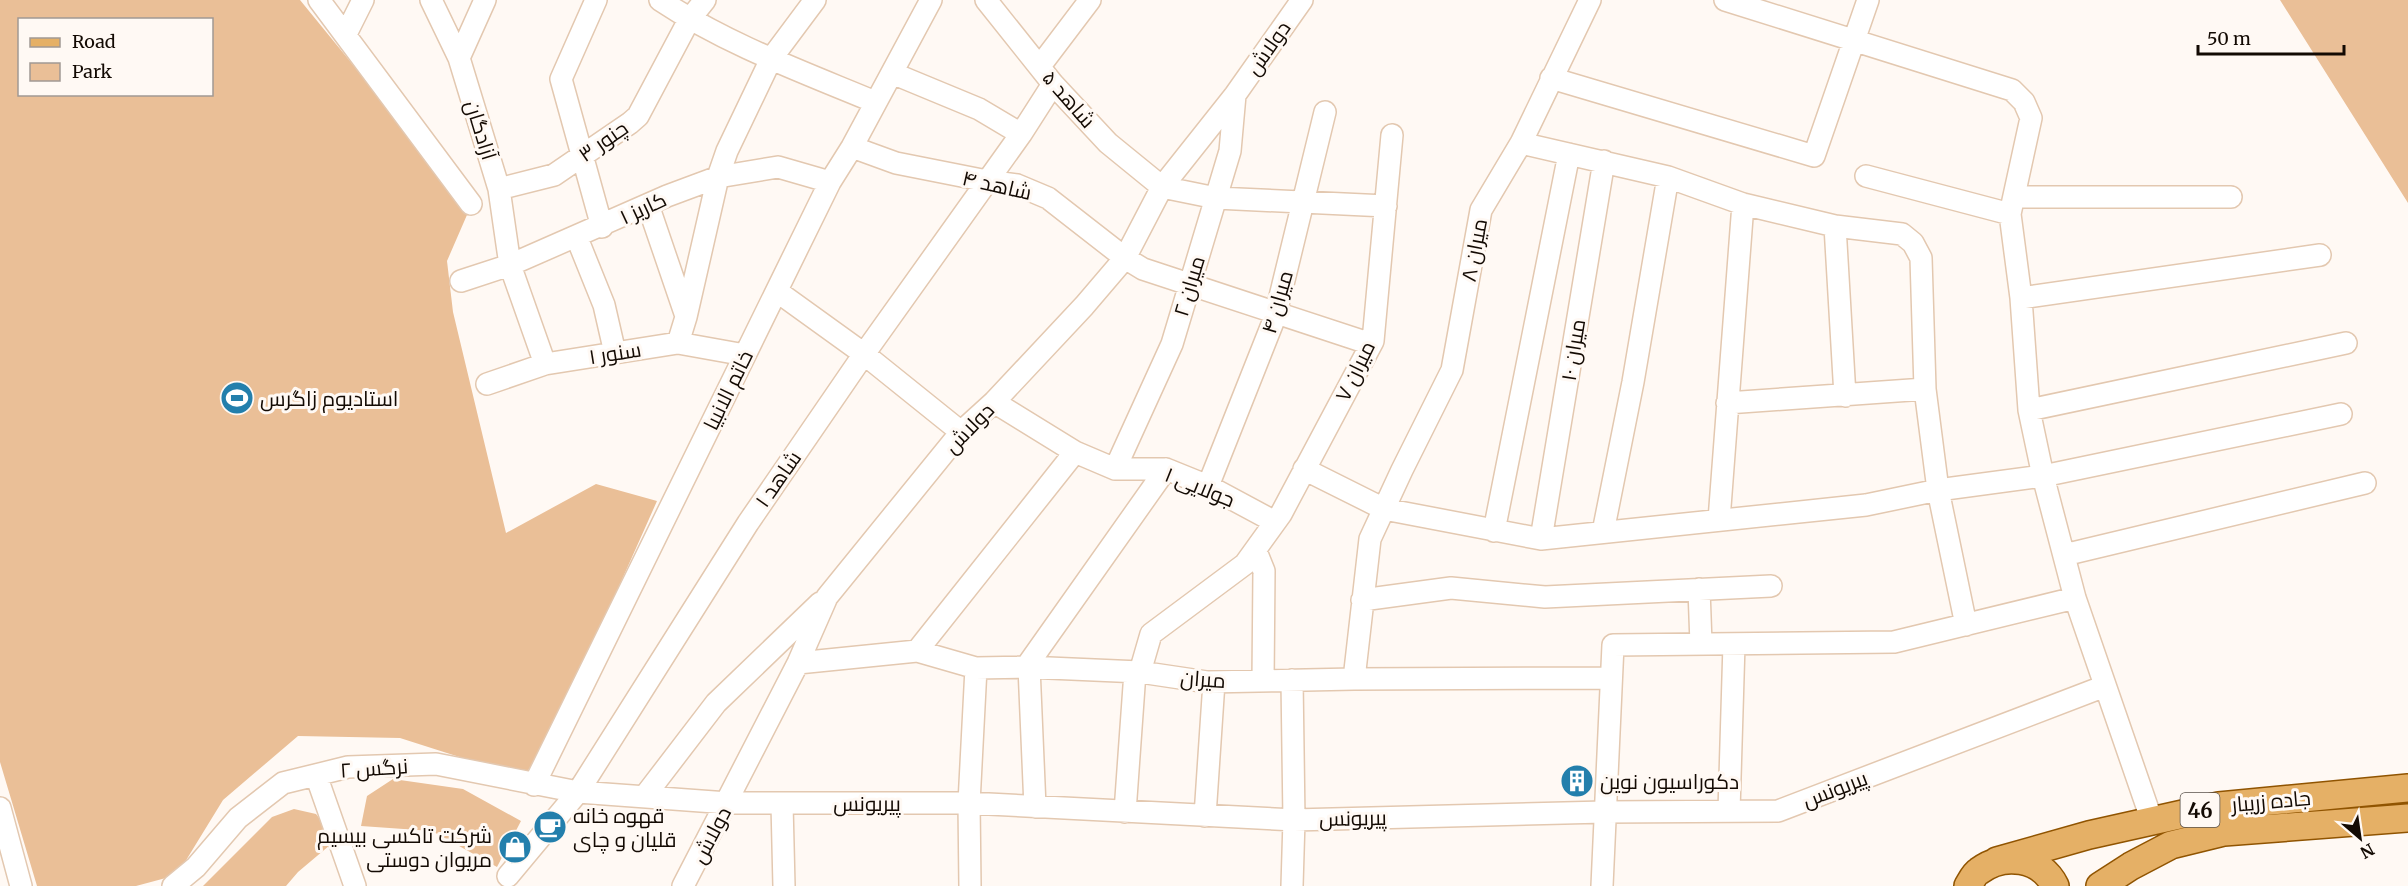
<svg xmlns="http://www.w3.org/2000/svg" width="2408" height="886" font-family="Merriweather,Cairo,serif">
<rect width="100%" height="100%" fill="#fff9f4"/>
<path fill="#eabf97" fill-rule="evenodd" d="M 0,0 L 300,0 L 470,208 L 447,261 L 453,312 L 506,533 L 596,484 L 657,501 L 546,750 L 522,777 L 400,738 L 298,736 L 223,800 L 177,875 L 136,886 L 37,886 L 0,762 ZM 20,20 L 212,20 L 212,94 L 20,94 Z
M 2280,0 L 2408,0 L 2408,203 Z
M 393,779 L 463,789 L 521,821 L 497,867 L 432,831 L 361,826 L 367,796 Z
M 294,809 L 316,814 L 336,840 L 298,872 L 286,886 L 203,886 L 272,817 Z"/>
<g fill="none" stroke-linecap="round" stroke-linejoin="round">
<defs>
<path id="minor" d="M 319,0 L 471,204
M 431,0 L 459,58 L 499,189 L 510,265 L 545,364
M 596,0 L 561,79 L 602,227
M 660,0 C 726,44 803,72 875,102
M 986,0 L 1053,84 L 1108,143 L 1162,187 L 1216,198 L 1386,206
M 1725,0 L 2012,90 L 2024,102 L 2031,118 L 2010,214 L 2021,298 L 2029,410 L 2043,476 L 2075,598 L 2152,821
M 346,34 L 363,0
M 459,58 L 485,0
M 1040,66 L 1090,0
M 892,73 L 979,109 L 1021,134
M 1551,78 L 1814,156 L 1868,0
M 1521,143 L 1668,177 L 1743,204 L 1835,226 L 1902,234 L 1913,243 L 1921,258 L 1925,389 L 1938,490 L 1966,625
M 852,147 L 896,163 L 987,181 L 1017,185 L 1048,198 L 1125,258 L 1143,269 L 1371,344
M 1866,176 L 2010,214
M 499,189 L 554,175 L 630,123 L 638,116 L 689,20 L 705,0
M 2015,197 L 2231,197
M 648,205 L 686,316
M 1835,226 L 1845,396
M 577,238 L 604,305 L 615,353
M 461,281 L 510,265 L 667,196 L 718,177 L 778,167 L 830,182
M 778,292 L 864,354 L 961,432
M 2021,298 L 2320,255
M 678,343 L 686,317 L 718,177 L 727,151 L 771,59 L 815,0
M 487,384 L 545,364 L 678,343 L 745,355
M 994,402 L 1075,452 L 1115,469 L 1166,469 L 1208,486 L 1275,522
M 1727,403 L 1925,389
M 2029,410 L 2346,343
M 1115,469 L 1172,344 L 1230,151 L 1235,95
M 1304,469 L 1384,509 L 1541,539 L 1866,505 L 1938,490 L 2043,476 L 2341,414
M 1208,486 L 1275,317 L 1325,112
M 1719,520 L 1743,204
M 1494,531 L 1569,154
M 1603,532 L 1633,382 L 1668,177
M 1541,539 L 1604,161
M 1256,551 L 1264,571 L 1263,681
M 2064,555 L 2365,483
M 1699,589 L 1701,644
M 1362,600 L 1451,588 L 1545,597 L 1771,586
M 917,651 L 1075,452
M 798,663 L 917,651 L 976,668 L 1026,667 L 1140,672 L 1207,682 L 1354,679 L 1611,678
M 1026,667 L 1166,469
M 1029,667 L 1035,807
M 1140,672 L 1151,634 L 1245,564 L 1281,514 L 1373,341 L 1392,135
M 1354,679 L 1370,539 L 1402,470 L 1452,370 L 1481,210 L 1521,143 L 1590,0
M 316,775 L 355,886
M 534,785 L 830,182 L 852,147 L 931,0
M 644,797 L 716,703 L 820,603
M 782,804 L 784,886
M 0,808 L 21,886
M 1729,811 L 1734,644
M 1125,812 L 1135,672
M 1205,816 L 1214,682
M 508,876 L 578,792 L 748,523 L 864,354 L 1021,134 L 1053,84
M 173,886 L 196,867 L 238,818 L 283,783 L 348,767 L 436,764 L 578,792 L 728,803 L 969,803 L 1294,820 L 1604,812 L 1778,811 L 2105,686
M 683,886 L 798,663 L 827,597 L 961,432 L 994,402 L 1084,306 L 1125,258 L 1162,187 L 1235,95 L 1302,0
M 970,886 L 969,803 L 976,668
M 1292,886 L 1294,820 L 1292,680
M 1602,886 L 1613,645 L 1894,642 L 2075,598"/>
<path id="major" d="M 1997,861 L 2089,835 L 2219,806 L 2408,788
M 1968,886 C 1971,881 1974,874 1979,871 C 2004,852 2041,857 2055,886
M 2100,886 L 2131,866 L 2171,845 L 2224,832 L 2408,818"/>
</defs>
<use href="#minor" stroke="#e3c8b0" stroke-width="24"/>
<use href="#major" stroke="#905401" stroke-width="30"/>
<use href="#minor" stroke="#fff" stroke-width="21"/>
<use href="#major" stroke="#e5b066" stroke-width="27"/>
</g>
<defs>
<symbol id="stadium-disc" viewBox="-11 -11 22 22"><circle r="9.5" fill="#237fac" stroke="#fff9f4"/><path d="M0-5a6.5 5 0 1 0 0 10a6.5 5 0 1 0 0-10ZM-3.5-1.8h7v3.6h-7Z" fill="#fff"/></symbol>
<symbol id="building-disc" viewBox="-11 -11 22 22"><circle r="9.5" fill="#237fac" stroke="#fff9f4"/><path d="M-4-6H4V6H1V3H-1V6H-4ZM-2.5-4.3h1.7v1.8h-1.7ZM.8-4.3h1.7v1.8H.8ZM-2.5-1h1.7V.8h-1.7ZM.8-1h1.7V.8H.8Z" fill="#fff"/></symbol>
<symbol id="cafe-disc" viewBox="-11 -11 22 22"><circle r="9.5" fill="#237fac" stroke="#fff9f4"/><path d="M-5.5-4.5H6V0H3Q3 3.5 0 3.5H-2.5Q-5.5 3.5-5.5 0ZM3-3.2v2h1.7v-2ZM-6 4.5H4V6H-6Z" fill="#fff"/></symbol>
<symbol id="shop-disc" viewBox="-11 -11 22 22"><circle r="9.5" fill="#237fac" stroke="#fff9f4"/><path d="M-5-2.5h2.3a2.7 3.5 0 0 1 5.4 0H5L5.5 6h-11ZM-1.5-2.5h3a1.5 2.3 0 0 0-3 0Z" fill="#fff"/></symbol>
</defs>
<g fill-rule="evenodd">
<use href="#stadium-disc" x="218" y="379" width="38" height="38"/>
<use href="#building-disc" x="1558" y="762" width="38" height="38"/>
<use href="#cafe-disc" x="531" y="808" width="38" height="38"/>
<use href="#shop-disc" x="496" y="828" width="38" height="38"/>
</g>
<g text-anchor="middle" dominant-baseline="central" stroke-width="6" stroke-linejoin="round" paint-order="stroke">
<rect fill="#fff9f4" stroke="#5a524b" stroke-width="1.5" x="2180.5" y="793" width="39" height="34" rx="4.5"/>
<g font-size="20" font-weight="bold" fill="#130a03">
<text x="2200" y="810">46</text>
</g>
<g font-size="21" fill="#130a03" stroke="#fff9f4">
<text transform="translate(1268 48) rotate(-55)">دولاش</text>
<text transform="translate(1069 99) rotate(49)">شاهد ۵</text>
<text transform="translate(481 130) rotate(73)">آزادگان</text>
<text transform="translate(603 141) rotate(-35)">چنور ۳</text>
<text transform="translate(997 185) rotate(13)">شاهد ۴</text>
<text transform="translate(643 208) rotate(-25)">کاریز ۱</text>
<text transform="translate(1474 250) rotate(-79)">میران ۸</text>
<text transform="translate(1189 286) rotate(-73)">میران ۲</text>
<text transform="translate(1277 302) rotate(-74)">میران ۴</text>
<text transform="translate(1573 350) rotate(-81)">میران ۱۰</text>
<text transform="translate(615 353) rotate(-9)">سنور ۱</text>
<text transform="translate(1355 371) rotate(-64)">میران ۷</text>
<text transform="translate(728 390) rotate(-64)">خاتم الانبیا</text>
<text transform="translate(969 428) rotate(-46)">دولاش</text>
<text transform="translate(778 479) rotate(-55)">شاهد ۱</text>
<text transform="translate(1200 487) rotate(22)">جولایی ۱</text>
<text transform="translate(1203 679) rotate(4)">میران</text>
<text transform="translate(374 768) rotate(-4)">نرگس ۲</text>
<text transform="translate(1835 789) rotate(-21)">پیریونس</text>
<text transform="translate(2271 801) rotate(-5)">جاده زریبار</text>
<text x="867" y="803">پیریونس</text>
<text transform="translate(1353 818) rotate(-1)">پیریونس</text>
<text transform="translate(711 835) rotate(-62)">دولاش</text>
</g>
<g font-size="21" fill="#130a03" stroke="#fff9f4" text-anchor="start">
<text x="260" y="398">استادیوم زاگرس</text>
<text x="1600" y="781">دکوراسیون نوین</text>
<text x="573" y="815">قهوه خانه<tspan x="573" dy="24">قلیان و چای</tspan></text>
<text x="492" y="835" text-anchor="end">شرکت تاکسی بیسیم<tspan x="492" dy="24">مریوان دوستی</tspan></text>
</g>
</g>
<rect x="18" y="18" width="195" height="78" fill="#fff9f4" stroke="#a19994" stroke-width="1.5"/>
<rect x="30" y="38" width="30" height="9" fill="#e5b066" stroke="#a19994" stroke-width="1.5"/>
<text x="72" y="48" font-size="18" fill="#130a03">Road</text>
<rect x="30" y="63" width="30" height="18" fill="#eabf97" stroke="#a19994" stroke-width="1.5"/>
<text x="72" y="78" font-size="18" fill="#130a03">Park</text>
<g transform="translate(2360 838) rotate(151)" stroke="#fff9f4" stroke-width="4.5" paint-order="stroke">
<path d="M0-4.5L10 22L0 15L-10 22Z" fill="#130a03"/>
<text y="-9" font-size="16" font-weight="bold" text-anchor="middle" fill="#130a03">N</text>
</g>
<path d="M2198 45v9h146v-9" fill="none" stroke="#130a03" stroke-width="3"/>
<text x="2207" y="45" font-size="18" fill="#130a03" stroke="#fff9f4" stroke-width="4.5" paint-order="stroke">50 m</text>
</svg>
